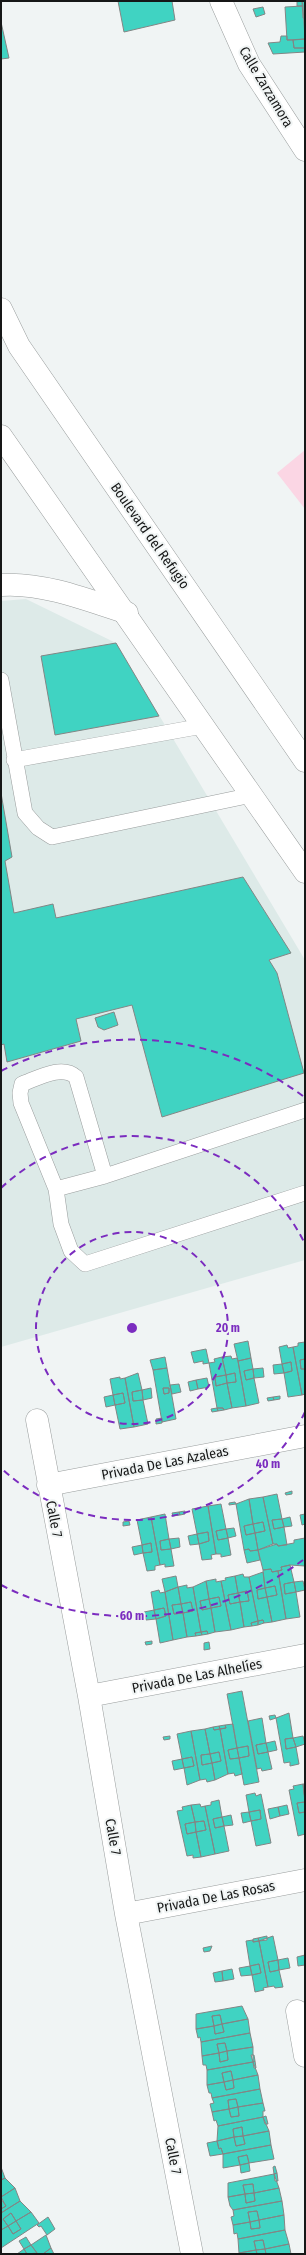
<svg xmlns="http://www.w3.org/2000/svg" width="306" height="2255" font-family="'Fira Sans Condensed',sans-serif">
<rect width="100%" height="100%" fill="#f0f4f4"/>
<path fill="#ddeae8" d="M 26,599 L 116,643 L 305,960 L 305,1260 L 1,1347 L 1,601 Z"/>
<path fill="#fbd6e4" d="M 305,450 L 305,509 L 277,473 Z"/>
<path fill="#40d3c2" stroke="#828685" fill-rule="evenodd" d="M 118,1 L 172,1 L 175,20 L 124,32 Z
M 297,1 L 302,1 L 303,6 L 297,6 Z
M 302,1 L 305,1 L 305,18 L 303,18 Z
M 303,6 L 305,39 L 287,40 L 285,7 Z
M 263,7 L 265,14 L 256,17 L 253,9 Z
M 1,22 L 9,58 L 1,59 Z
M 281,36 L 287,36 L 287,40 L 293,40 L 294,48 L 305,48 L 305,52 L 273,54 L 268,43 L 280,42 Z
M 305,39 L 305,48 L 294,48 L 293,40 Z
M 116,643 L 159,716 L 55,735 L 41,656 Z
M 1,793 L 12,857 L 5,861 L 14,913 L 53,904 L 56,918 L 243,877 L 291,953 L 269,960 L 277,973 L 304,1073 L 162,1117 L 132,1005 L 76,1019 L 81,1041 L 7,1062 L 4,1044 L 1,1045 Z
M 114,1012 L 118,1025 L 104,1030 L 98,1027 L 95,1018 Z
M 248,1341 L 251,1358 L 238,1361 L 234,1344 Z
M 305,1342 L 305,1359 L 300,1360 L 301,1369 L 305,1369 L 305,1394 L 302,1395 L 293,1347 L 298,1346 L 298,1343 Z
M 287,1345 L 288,1348 L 293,1347 L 302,1395 L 288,1397 L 284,1373 L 292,1371 L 291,1362 L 282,1364 L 279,1347 Z
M 206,1349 L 209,1363 L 203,1364 L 203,1361 L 194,1363 L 191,1352 Z
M 231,1356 L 232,1359 L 237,1358 L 238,1361 L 246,1406 L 232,1408 L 227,1383 L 236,1382 L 235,1373 L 226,1375 L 222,1357 Z
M 165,1357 L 167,1368 L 153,1370 L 150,1360 Z
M 222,1357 L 226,1375 L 215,1377 L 216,1386 L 227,1383 L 232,1408 L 224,1410 L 223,1408 L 217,1408 L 209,1363 L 215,1362 L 214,1359 Z
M 251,1358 L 253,1369 L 244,1371 L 246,1380 L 254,1378 L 259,1403 L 246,1406 L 238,1361 Z
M 305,1359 L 305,1369 L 301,1369 L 300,1360 Z
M 291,1362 L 292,1371 L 284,1373 L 282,1364 Z
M 282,1364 L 284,1373 L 274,1374 L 273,1365 Z
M 167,1368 L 176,1419 L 162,1422 L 153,1370 ZM 163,1388 L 169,1388 L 169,1393 L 164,1394 Z
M 263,1368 L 264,1377 L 254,1378 L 253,1369 Z
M 253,1369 L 254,1378 L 246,1380 L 244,1371 Z
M 138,1373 L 142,1390 L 132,1392 L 133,1401 L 143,1400 L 148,1424 L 134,1427 L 125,1378 Z
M 235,1373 L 236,1382 L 227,1383 L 226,1375 Z
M 226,1375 L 227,1383 L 216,1386 L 215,1377 Z
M 120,1377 L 120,1379 L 125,1378 L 134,1427 L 120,1429 L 115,1405 L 125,1403 L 123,1393 L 113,1395 L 110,1379 Z
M 207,1378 L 209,1387 L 198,1389 L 196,1380 Z
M 196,1380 L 198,1389 L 190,1391 L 188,1382 Z
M 179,1384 L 181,1392 L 172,1394 L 170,1385 Z
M 151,1388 L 152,1398 L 143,1400 L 142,1390 Z
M 163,1388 L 169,1388 L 169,1393 L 164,1394 Z
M 142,1390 L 143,1400 L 133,1401 L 132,1392 Z
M 123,1393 L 125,1403 L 115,1405 L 113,1395 Z
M 113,1395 L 115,1405 L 106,1407 L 104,1397 Z
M 280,1396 L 280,1399 L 274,1400 L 273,1397 Z
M 273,1397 L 274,1400 L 268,1401 L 267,1398 Z
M 217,1408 L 218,1411 L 212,1412 L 211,1409 Z
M 217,1408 L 223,1408 L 224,1410 L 218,1411 Z
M 162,1418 L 162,1423 L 156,1424 L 156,1419 Z
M 292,1491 L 292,1494 L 286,1495 L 285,1493 Z
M 277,1494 L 282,1519 L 272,1520 L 274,1529 L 284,1527 L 287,1545 L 278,1546 L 277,1544 L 273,1544 L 263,1497 Z
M 263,1497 L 273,1544 L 258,1550 L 255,1533 L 265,1531 L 263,1522 L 253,1524 L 249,1499 Z
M 249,1499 L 253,1524 L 244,1526 L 246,1535 L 255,1533 L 258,1550 L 250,1551 L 249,1549 L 244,1550 L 236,1504 Z
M 235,1502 L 236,1504 L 229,1505 L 229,1503 Z
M 221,1504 L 226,1529 L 216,1531 L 218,1540 L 228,1538 L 231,1555 L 221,1557 L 221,1554 L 216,1554 L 208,1506 Z
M 208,1506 L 216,1554 L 211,1555 L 212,1559 L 202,1560 L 199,1544 L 209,1541 L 208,1532 L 197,1534 L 192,1509 Z
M 185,1511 L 185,1514 L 180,1515 L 179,1512 Z
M 179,1512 L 180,1515 L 173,1516 L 172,1513 Z
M 165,1514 L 169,1539 L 160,1541 L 161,1550 L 171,1549 L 174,1566 L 165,1567 L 165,1564 L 160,1565 L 151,1517 Z
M 305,1514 L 305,1524 L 302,1525 L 300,1515 Z
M 151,1517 L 160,1565 L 155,1566 L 155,1570 L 147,1571 L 143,1553 L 152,1552 L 151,1543 L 142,1545 L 137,1520 Z
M 290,1517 L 292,1526 L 284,1527 L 282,1519 Z
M 282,1519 L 284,1527 L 274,1529 L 272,1520 Z
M 129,1521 L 130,1525 L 123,1526 L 123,1522 Z
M 263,1522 L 265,1531 L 255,1533 L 253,1524 Z
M 253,1524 L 255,1533 L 246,1535 L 244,1526 Z
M 234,1528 L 236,1536 L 228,1538 L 226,1529 Z
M 226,1529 L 228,1538 L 218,1540 L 216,1531 Z
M 208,1532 L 209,1541 L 199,1544 L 197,1534 Z
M 197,1534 L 199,1544 L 190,1545 L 188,1536 Z
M 179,1538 L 180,1547 L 171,1549 L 169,1539 Z
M 305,1538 L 305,1566 L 290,1565 L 281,1567 L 282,1570 L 272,1572 L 271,1569 L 263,1570 L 258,1550 L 277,1544 L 278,1546 L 294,1543 L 294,1540 Z
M 169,1539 L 171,1549 L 161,1550 L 160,1541 Z
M 151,1543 L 152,1552 L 143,1553 L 142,1545 Z
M 142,1545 L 143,1553 L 134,1555 L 132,1547 Z
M 249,1549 L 250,1551 L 258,1550 L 260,1560 L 247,1563 L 244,1550 Z
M 290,1565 L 294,1582 L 284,1584 L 285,1594 L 296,1592 L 300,1617 L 286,1619 L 278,1571 L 282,1570 L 281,1567 Z
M 271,1569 L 272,1572 L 278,1571 L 286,1619 L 272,1622 L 267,1597 L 277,1595 L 275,1586 L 265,1588 L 263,1570 Z
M 263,1572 L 265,1588 L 257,1590 L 258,1599 L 267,1597 L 272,1622 L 264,1623 L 263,1620 L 258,1621 L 249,1577 Z
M 243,1574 L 244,1577 L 249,1577 L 258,1621 L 251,1623 L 252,1626 L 244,1627 L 240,1602 L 249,1601 L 247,1591 L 238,1593 L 235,1576 Z
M 176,1576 L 178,1587 L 165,1592 L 162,1579 Z
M 235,1576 L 238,1593 L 228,1595 L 230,1604 L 240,1602 L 244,1627 L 231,1630 L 221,1581 L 226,1580 L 225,1578 Z
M 216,1579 L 216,1582 L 221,1581 L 231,1630 L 215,1632 L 211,1608 L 221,1606 L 219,1597 L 209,1599 L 206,1581 Z
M 206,1581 L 209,1599 L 200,1601 L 202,1610 L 211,1608 L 215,1632 L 208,1634 L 207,1631 L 201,1632 L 193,1587 Z
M 303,1581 L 305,1590 L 296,1592 L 294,1582 Z
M 294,1582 L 296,1592 L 285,1594 L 284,1584 Z
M 187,1585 L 187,1588 L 193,1587 L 201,1632 L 195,1633 L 196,1636 L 187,1637 L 183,1613 L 193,1611 L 191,1602 L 181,1604 L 178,1587 Z
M 275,1586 L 277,1595 L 267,1597 L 265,1588 Z
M 178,1587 L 181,1604 L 172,1605 L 174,1614 L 183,1613 L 187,1637 L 173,1640 L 165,1592 Z
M 265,1588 L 267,1597 L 258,1599 L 257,1590 Z
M 159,1590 L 160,1593 L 165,1592 L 173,1640 L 160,1643 L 156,1619 L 166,1616 L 164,1608 L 154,1610 L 151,1592 Z
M 247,1591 L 249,1601 L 240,1602 L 238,1593 Z
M 238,1593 L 240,1602 L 230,1604 L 228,1595 Z
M 219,1597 L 221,1606 L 211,1608 L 209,1599 Z
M 209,1599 L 211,1608 L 202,1610 L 200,1601 Z
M 191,1602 L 193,1611 L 183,1613 L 181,1604 Z
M 181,1604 L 183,1613 L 174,1614 L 172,1605 Z
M 164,1608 L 166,1616 L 156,1619 L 154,1610 Z
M 154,1610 L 156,1619 L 146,1620 L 144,1612 Z
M 263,1620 L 264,1623 L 258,1625 L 258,1621 Z
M 258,1621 L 258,1625 L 252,1626 L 251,1623 Z
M 207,1631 L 208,1634 L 202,1635 L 201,1632 Z
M 201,1632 L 202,1635 L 196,1636 L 195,1633 Z
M 152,1641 L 152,1644 L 146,1645 L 145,1642 Z
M 209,1642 L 210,1649 L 204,1650 L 204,1643 Z
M 242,1691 L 259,1782 L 244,1785 L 239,1758 L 249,1756 L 248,1746 L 237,1748 L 227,1694 Z
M 289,1713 L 293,1738 L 285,1739 L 286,1749 L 296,1747 L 299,1764 L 290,1766 L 290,1762 L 284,1763 L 276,1718 Z
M 275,1715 L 276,1718 L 270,1720 L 269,1716 Z
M 262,1718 L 266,1743 L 256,1745 L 258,1754 L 268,1752 L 272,1769 L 262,1771 L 261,1768 L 257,1769 L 248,1721 Z
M 233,1724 L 237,1748 L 228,1750 L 230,1759 L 239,1758 L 242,1774 L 235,1776 L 234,1773 L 228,1774 L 220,1729 L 226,1728 L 225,1725 Z
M 225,1725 L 226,1728 L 220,1729 L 219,1726 Z
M 219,1726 L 220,1729 L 214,1730 L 213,1727 Z
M 213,1727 L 214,1730 L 220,1729 L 228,1774 L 215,1780 L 212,1763 L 221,1761 L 219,1752 L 210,1754 L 205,1729 Z
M 205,1729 L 210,1754 L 201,1755 L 202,1765 L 212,1763 L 215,1780 L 207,1782 L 206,1779 L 200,1780 L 191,1731 Z
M 191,1731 L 200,1780 L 187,1785 L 184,1768 L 194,1766 L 192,1757 L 182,1759 L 177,1734 Z
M 170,1736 L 170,1739 L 164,1740 L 163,1737 Z
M 303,1736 L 305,1744 L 296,1747 L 293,1738 Z
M 293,1738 L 296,1747 L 286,1749 L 285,1739 Z
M 275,1741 L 277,1750 L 268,1752 L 266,1743 Z
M 266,1743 L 268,1752 L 258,1754 L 256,1745 Z
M 248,1746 L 249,1756 L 239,1758 L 237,1748 Z
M 237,1748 L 239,1758 L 230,1759 L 228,1750 Z
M 219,1752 L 221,1761 L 212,1763 L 210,1754 Z
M 210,1754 L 212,1763 L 202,1765 L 201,1755 Z
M 192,1757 L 194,1766 L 184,1768 L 182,1759 Z
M 182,1759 L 184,1768 L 174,1770 L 172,1761 Z
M 303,1784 L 305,1802 L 297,1803 L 299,1813 L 305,1812 L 305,1834 L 298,1836 L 289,1790 L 294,1789 L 293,1786 Z
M 303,1784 L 305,1784 L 305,1798 L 304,1793 Z
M 255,1793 L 256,1796 L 261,1794 L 271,1843 L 256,1846 L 251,1821 L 261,1819 L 260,1810 L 249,1812 L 246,1795 Z
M 219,1800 L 222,1817 L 213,1819 L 215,1828 L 224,1826 L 229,1851 L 215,1854 L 205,1806 L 211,1805 L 211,1802 Z
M 305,1802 L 305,1812 L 299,1813 L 297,1803 Z
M 200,1804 L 201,1807 L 205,1806 L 215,1854 L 201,1857 L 196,1832 L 206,1830 L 204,1821 L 195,1822 L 191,1805 Z
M 191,1805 L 195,1822 L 185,1824 L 187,1834 L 196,1832 L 201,1857 L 193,1858 L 193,1855 L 187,1856 L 177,1811 L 183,1810 L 182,1807 Z
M 287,1805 L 289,1814 L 280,1816 L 278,1807 Z
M 278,1807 L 280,1816 L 270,1819 L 268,1809 Z
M 260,1810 L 261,1819 L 251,1821 L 249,1812 Z
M 249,1812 L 251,1821 L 243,1823 L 241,1813 Z
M 231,1815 L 233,1825 L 224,1826 L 222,1817 Z
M 222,1817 L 224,1826 L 215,1828 L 213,1819 Z
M 204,1821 L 206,1830 L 196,1832 L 195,1822 Z
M 195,1822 L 196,1832 L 187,1834 L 185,1824 Z
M 267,1936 L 267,1940 L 259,1941 L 258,1938 Z
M 273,1936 L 278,1960 L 268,1962 L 270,1972 L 279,1970 L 283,1987 L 275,1988 L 274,1986 L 268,1987 L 259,1941 Z
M 258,1938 L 259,1941 L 253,1942 L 253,1939 Z
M 253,1940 L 253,1942 L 259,1941 L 268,1987 L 263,1988 L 264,1990 L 255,1992 L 252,1975 L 261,1973 L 259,1964 L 250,1966 L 246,1941 Z
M 212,1946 L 210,1951 L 204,1952 L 203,1948 Z
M 305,1955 L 305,1965 L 298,1966 L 297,1957 Z
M 288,1958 L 290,1968 L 279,1970 L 278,1960 Z
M 278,1960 L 279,1970 L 270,1972 L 268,1962 Z
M 259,1964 L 261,1973 L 252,1975 L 250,1966 Z
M 250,1966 L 252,1975 L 241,1976 L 239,1968 Z
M 232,1969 L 234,1979 L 223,1981 L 222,1971 Z
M 222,1971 L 223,1981 L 215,1982 L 213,1973 Z
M 242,2006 L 248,2019 L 222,2024 L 220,2015 L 212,2016 L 214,2026 L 196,2029 L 196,2014 Z
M 220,2015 L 222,2024 L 214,2026 L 212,2016 Z
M 248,2019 L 250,2033 L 201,2042 L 200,2037 L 198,2038 L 196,2029 L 214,2026 L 215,2034 L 224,2032 L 222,2024 Z
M 222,2024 L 224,2032 L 215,2034 L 214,2026 Z
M 250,2033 L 253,2047 L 227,2051 L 225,2043 L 217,2044 L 219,2053 L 202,2056 L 201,2042 Z
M 225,2043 L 227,2051 L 219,2053 L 217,2044 Z
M 253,2047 L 253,2062 L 207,2070 L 206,2065 L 203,2065 L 202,2056 L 219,2053 L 220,2062 L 228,2060 L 227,2051 Z
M 227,2051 L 228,2060 L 220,2062 L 219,2053 Z
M 251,2055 L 254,2055 L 255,2061 L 253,2062 Z
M 255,2061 L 256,2068 L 254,2068 L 253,2062 Z
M 253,2062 L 258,2075 L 233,2080 L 231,2071 L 222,2073 L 224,2082 L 207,2085 L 207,2070 Z
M 231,2071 L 233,2080 L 224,2082 L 222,2073 Z
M 258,2075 L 260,2089 L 212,2098 L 211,2093 L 209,2093 L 207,2085 L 224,2082 L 226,2090 L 234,2088 L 233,2080 Z
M 233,2080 L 234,2088 L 226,2090 L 224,2082 Z
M 260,2089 L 263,2103 L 238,2107 L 236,2099 L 228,2100 L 229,2109 L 212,2112 L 210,2104 L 214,2103 L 212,2098 Z
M 236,2099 L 238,2107 L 229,2109 L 228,2100 Z
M 263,2103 L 265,2111 L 263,2111 L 263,2117 L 218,2126 L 216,2120 L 214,2121 L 212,2112 L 229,2109 L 231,2117 L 239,2116 L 238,2107 Z
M 238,2107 L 239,2116 L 231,2117 L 229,2109 Z
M 266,2116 L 268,2124 L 265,2124 L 263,2117 Z
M 263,2117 L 269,2131 L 243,2136 L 242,2127 L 233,2129 L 234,2137 L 217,2141 L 218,2126 Z
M 242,2127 L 243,2136 L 234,2137 L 233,2129 Z
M 269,2131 L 271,2145 L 223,2154 L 221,2148 L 219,2149 L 217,2141 L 234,2137 L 236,2146 L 245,2144 L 243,2136 Z
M 243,2136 L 245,2144 L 236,2146 L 234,2137 Z
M 217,2141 L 219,2149 L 221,2148 L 223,2154 L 210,2156 L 207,2143 Z
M 271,2145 L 274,2159 L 249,2163 L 247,2155 L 238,2157 L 240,2165 L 223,2168 L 223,2154 Z
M 247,2155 L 249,2163 L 240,2165 L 238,2157 Z
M 249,2163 L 250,2171 L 241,2173 L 240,2165 Z
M 275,2166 L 277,2173 L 274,2174 L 273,2167 Z
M 1,2167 L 5,2178 L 1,2180 Z
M 277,2173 L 278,2181 L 275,2181 L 274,2174 Z
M 274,2174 L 279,2188 L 254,2193 L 253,2184 L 243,2185 L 245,2194 L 228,2197 L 228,2183 Z
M 5,2178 L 15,2188 L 1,2197 L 1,2180 Z
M 253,2184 L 254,2193 L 245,2194 L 243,2185 Z
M 15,2188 L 20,2201 L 1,2213 L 1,2209 L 6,2206 L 1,2197 Z
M 279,2188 L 282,2201 L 233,2210 L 230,2206 L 228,2197 L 245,2194 L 246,2203 L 255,2201 L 254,2193 Z
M 254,2193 L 255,2201 L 246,2203 L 245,2194 Z
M 1,2199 L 6,2206 L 1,2209 Z
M 20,2201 L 31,2212 L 16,2221 L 11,2213 L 3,2219 L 8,2226 L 1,2230 L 1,2213 Z
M 282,2201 L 284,2215 L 259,2220 L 257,2211 L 248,2212 L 250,2222 L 233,2225 L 231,2217 L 234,2216 L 233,2210 Z
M 257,2211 L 259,2220 L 250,2222 L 248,2212 Z
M 31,2212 L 39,2223 L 1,2248 L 1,2230 L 8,2226 L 13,2234 L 21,2229 L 16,2221 Z
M 11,2213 L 16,2221 L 8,2226 L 3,2219 Z
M 284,2215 L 285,2230 L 238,2239 L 237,2233 L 234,2234 L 233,2225 L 250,2222 L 251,2229 L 260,2228 L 259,2220 Z
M 48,2217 L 55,2229 L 47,2235 L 41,2226 L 39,2227 L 37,2225 Z
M 259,2220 L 260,2228 L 251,2229 L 250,2222 Z
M 16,2221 L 21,2229 L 13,2234 L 8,2226 Z
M 285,2230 L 289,2244 L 265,2249 L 263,2240 L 254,2241 L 256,2250 L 239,2253 L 238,2239 Z
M 46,2235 L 51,2248 L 43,2254 L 35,2254 L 37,2253 L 31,2245 Z
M 26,2237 L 31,2245 L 24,2249 L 19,2241 Z
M 263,2240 L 265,2249 L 256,2250 L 254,2241 Z
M 289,2244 L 291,2254 L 266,2254 L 265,2249 Z
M 31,2245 L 37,2253 L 27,2254 L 24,2249 Z
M 51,2248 L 54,2254 L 57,2254 L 43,2254 Z
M 24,2249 L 27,2254 L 17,2254 Z
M 265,2249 L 266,2254 L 257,2254 L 256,2250 Z
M 256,2250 L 257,2254 L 239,2254 L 239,2253 Z"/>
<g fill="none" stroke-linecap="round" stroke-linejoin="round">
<defs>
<path id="service" d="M 1,680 L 25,813 L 38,828 L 52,837 L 252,795
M 14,760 L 203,726
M 305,1110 L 105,1176 L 56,1189 L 61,1224 L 71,1251 L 85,1264 L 305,1193
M 56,1189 L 21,1103 L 20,1093 L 22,1084 C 38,1078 62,1064 76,1077 L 105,1176"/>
<path id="minor" d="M 221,1 L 249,64 L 305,150
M 37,1420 L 89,1696 L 126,1914 L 192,2254
M 48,1485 L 305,1436
M 89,1696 L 305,1655
M 126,1914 L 305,1880
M 297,2011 L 305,2056"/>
<path id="tertiary" d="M 1,585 C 42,582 88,600 127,613"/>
<path id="primary" d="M 1,309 L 19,346 L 305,761
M 1,436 L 305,872"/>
</defs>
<use href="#service" stroke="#9a9e9e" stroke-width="16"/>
<use href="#minor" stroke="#9a9e9e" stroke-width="23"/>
<use href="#tertiary" stroke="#9a9e9e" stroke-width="23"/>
<use href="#primary" stroke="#9a9e9e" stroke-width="23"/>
<use href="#service" stroke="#fff" stroke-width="15"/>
<use href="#minor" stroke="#fff" stroke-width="22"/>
<use href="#tertiary" stroke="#fff" stroke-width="22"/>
<use href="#primary" stroke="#fff" stroke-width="22"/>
</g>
<g fill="none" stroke="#7b2cbf" stroke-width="2" stroke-dasharray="7 5">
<circle cx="132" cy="1328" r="96"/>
<path d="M305 1412A192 192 0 0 1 1 1468M1 1188A192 192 0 0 1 305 1244"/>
<path d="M303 1560A288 288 0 0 1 1 1585M1 1071A288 288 0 0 1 303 1096"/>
</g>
<g text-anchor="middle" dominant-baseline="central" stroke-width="4" stroke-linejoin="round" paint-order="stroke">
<g font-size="14" fill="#161717" stroke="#f0f4f4">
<text transform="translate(266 87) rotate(59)">Calle Zarzamora</text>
<text transform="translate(150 536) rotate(55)">Boulevard del Refugio</text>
<text transform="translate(165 1463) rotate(-11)">Privada De Las Azaleas</text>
<text transform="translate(54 1519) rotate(79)">Calle 7</text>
<text transform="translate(197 1676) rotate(-11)">Privada De Las Alhelíes</text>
<text transform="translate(113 1837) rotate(80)">Calle 7</text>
<text transform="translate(216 1897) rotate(-11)">Privada De Las Rosas</text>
<text transform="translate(173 2156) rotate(79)">Calle 7</text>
</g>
</g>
<circle cx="132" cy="1328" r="6" fill="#7b2cbf" stroke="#f0f4f4" stroke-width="2"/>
<g font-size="12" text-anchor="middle" font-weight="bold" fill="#7b2cbf" stroke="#f0f4f4" stroke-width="4" stroke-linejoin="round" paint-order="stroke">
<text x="228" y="1332">20 m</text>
<text x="268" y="1468">40 m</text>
<text x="132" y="1620">60 m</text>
</g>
<rect width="306" height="2255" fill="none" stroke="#161717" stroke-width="4"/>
</svg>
